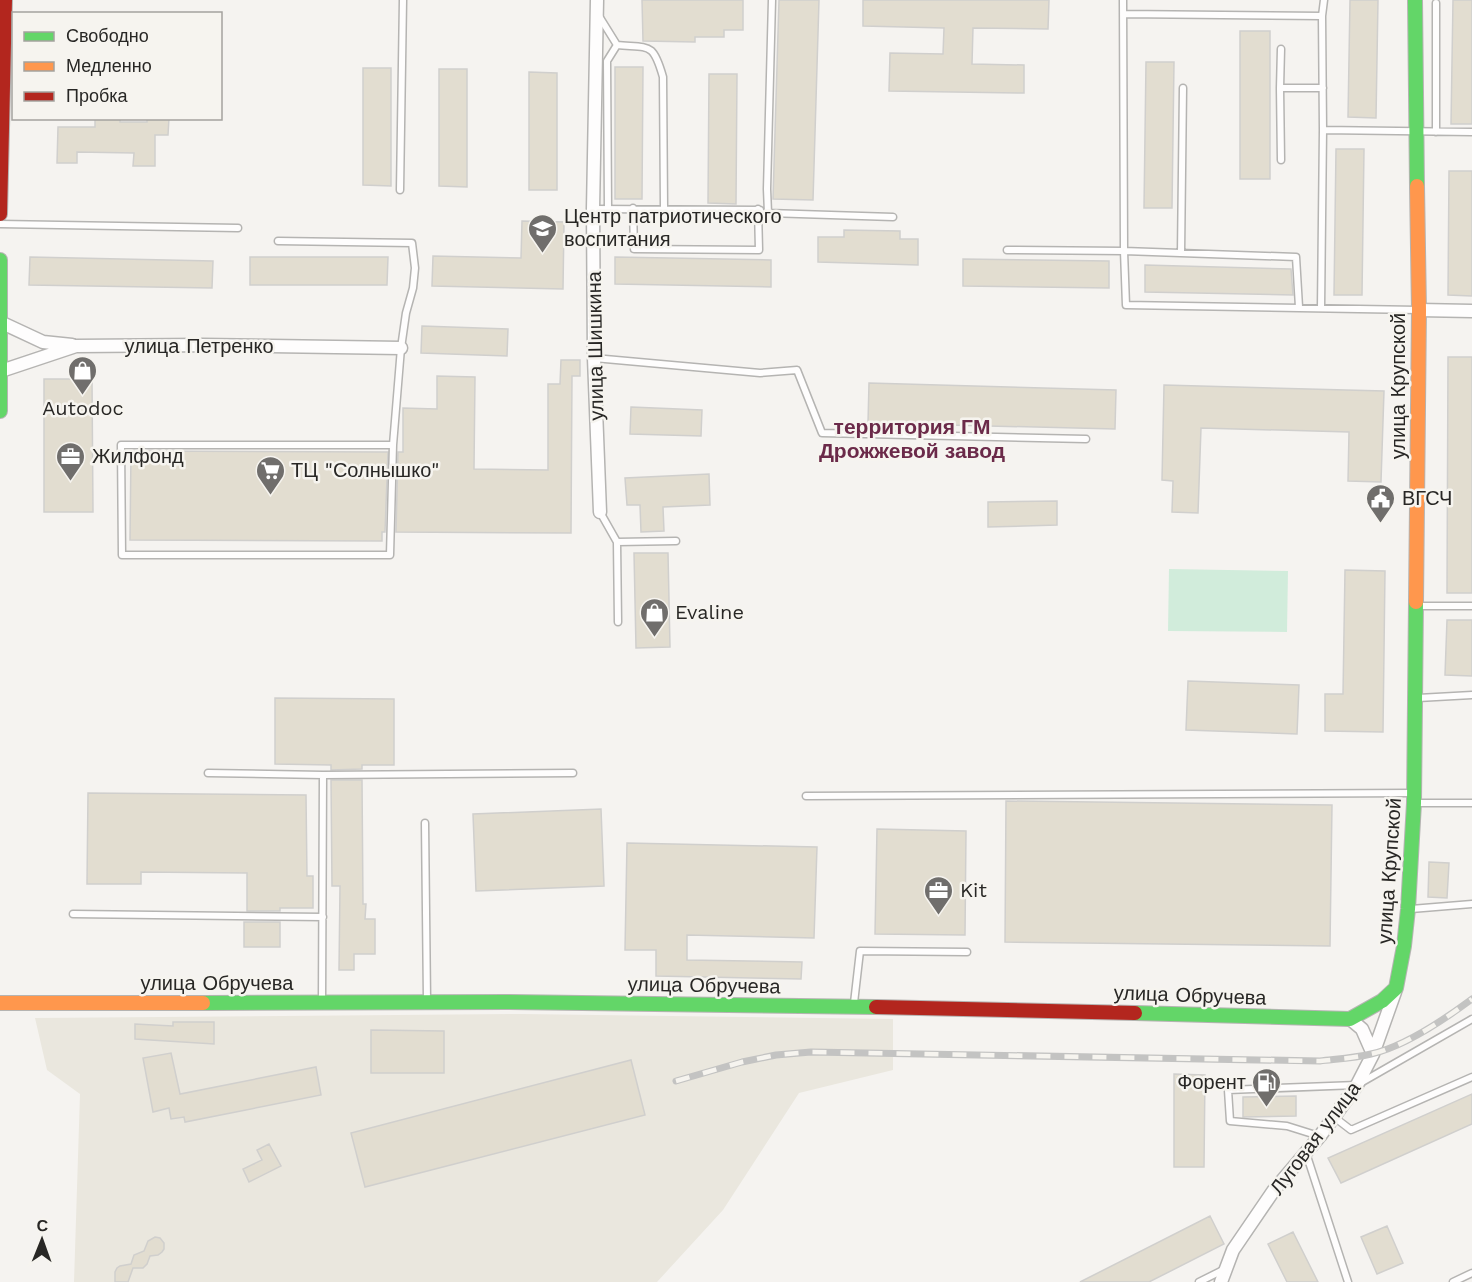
<svg xmlns="http://www.w3.org/2000/svg" width="1472" height="1282" font-family="'Work Sans',sans-serif">
<rect width="100%" height="100%" fill="#f5f3f0"/>
<path fill="#eae7de" d="M 523,1014 L 893,1019 L 893,1070 L 799,1093 L 723,1210 L 657,1282 L 74,1282 L 80,1094 L 47,1070 L 35,1018 Z"/>
<path fill="#d1ecdb" d="M 1169,569 L 1288,571 L 1287,632 L 1168,631 Z"/>
<path fill="#e2ddd0" stroke="#d0cfcd" stroke-width="1.5" d="M 642,0 L 743,0 L 743,30 L 724,30 L 724,37 L 695,37 L 695,42 L 643,41 Z
M 779,0 L 819,0 L 813,200 L 773,199 Z
M 863,0 L 1049,0 L 1048,29 L 973,28 L 972,64 L 1024,65 L 1024,93 L 889,91 L 890,53 L 943,54 L 944,28 L 863,26 Z
M 1350,0 L 1378,0 L 1376,118 L 1348,117 Z
M 1453,0 L 1472,0 L 1472,124 L 1451,124 Z
M 1240,31 L 1270,31 L 1270,179 L 1240,179 Z
M 1146,62 L 1174,62 L 1172,208 L 1144,208 Z
M 615,67 L 643,67 L 642,199 L 615,199 Z
M 363,68 L 391,68 L 391,186 L 363,185 Z
M 439,69 L 467,69 L 467,187 L 439,186 Z
M 529,72 L 557,73 L 557,190 L 529,190 Z
M 709,74 L 737,74 L 736,204 L 708,203 Z
M 95,118 L 120,118 L 120,122 L 147,122 L 147,118 L 169,118 L 168,135 L 155,135 L 155,166 L 133,166 L 134,153 L 77,152 L 77,163 L 57,163 L 58,127 L 95,127 Z
M 1336,149 L 1364,149 L 1362,295 L 1334,295 Z
M 1449,171 L 1472,171 L 1472,296 L 1448,295 Z
M 522,221 L 564,222 L 563,289 L 432,286 L 433,256 L 521,258 Z
M 844,230 L 900,231 L 900,239 L 918,239 L 918,265 L 818,262 L 818,237 L 844,237 Z
M 30,257 L 213,261 L 212,288 L 29,285 Z
M 250,257 L 388,257 L 387,285 L 250,285 Z
M 615,257 L 771,260 L 771,287 L 615,284 Z
M 963,259 L 1109,261 L 1109,288 L 963,286 Z
M 1145,265 L 1291,269 L 1293,295 L 1145,292 Z
M 422,326 L 508,329 L 507,356 L 421,353 Z
M 1448,357 L 1472,357 L 1472,593 L 1447,593 Z
M 561,360 L 580,360 L 580,376 L 572,376 L 571,533 L 396,532 L 398,452 L 403,452 L 403,408 L 437,409 L 437,376 L 475,377 L 474,469 L 548,470 L 548,384 L 560,384 Z
M 44,379 L 92,379 L 93,512 L 44,512 Z
M 869,383 L 1116,390 L 1115,429 L 868,423 Z
M 1164,385 L 1384,391 L 1381,482 L 1348,481 L 1349,432 L 1201,428 L 1198,513 L 1172,512 L 1173,481 L 1162,480 Z
M 631,407 L 702,410 L 701,436 L 630,434 Z
M 131,451 L 388,452 L 385,532 L 382,532 L 382,541 L 130,540 Z
M 709,474 L 710,505 L 663,507 L 664,531 L 641,532 L 640,505 L 627,505 L 625,478 Z
M 1057,501 L 1057,525 L 988,527 L 988,502 Z
M 634,553 L 668,553 L 670,647 L 636,648 Z
M 1345,570 L 1385,571 L 1383,732 L 1325,731 L 1325,694 L 1343,694 Z
M 1447,620 L 1472,620 L 1472,676 L 1445,675 Z
M 1188,681 L 1299,685 L 1297,734 L 1186,730 Z
M 275,698 L 394,699 L 394,765 L 362,765 L 362,769 L 331,770 L 331,765 L 275,764 Z
M 331,780 L 362,780 L 363,904 L 366,904 L 365,919 L 375,919 L 375,954 L 354,954 L 354,970 L 339,970 L 340,886 L 332,886 Z
M 88,793 L 306,795 L 307,876 L 313,876 L 313,908 L 280,908 L 280,911 L 247,911 L 247,873 L 141,872 L 141,884 L 87,884 Z
M 1006,801 L 1332,805 L 1330,946 L 1005,942 Z
M 601,809 L 604,886 L 476,891 L 473,814 Z
M 877,829 L 966,831 L 965,935 L 875,934 Z
M 627,843 L 817,847 L 814,938 L 687,935 L 687,960 L 802,962 L 801,979 L 656,976 L 656,950 L 625,950 Z
M 1429,862 L 1449,863 L 1447,898 L 1428,897 Z
M 244,922 L 280,922 L 280,947 L 244,947 Z
M 173,1022 L 214,1022 L 214,1044 L 135,1039 L 135,1024 L 173,1026 Z
M 371,1030 L 444,1031 L 444,1073 L 371,1073 Z
M 171,1053 L 180,1094 L 316,1067 L 321,1095 L 185,1122 L 184,1117 L 171,1119 L 169,1108 L 153,1112 L 143,1058 Z
M 631,1060 L 645,1115 L 365,1187 L 351,1133 Z
M 1174,1074 L 1205,1075 L 1204,1167 L 1174,1167 Z
M 1472,1094 L 1472,1124 L 1341,1183 L 1328,1158 Z
M 1296,1096 L 1296,1116 L 1243,1117 L 1243,1097 Z
M 269,1144 L 281,1166 L 249,1182 L 243,1169 L 262,1160 L 257,1150 Z
M 1210,1216 L 1224,1244 L 1149,1282 L 1080,1282 Z
M 1387,1226 L 1403,1263 L 1377,1274 L 1361,1237 Z
M 1293,1232 L 1318,1282 L 1287,1282 L 1268,1244 Z
M 155,1237 L 160,1238 L 164,1243 L 164,1249 L 162,1252 L 158,1255 L 150,1256 L 147,1264 L 143,1268 L 133,1268 L 128,1282 L 115,1282 L 115,1272 L 117,1268 L 120,1266 L 131,1264 L 134,1255 L 144,1251 L 148,1241 Z"/>
<g fill="none" stroke-linecap="round" stroke-linejoin="round">
<defs>
<path id="lane" d="M 772,0 L 767,189 L 768,213 L 893,217
M 1123,0 L 1124,251 L 1296,257 L 1299,307
M 1123,14 L 1322,16
M 599,16 L 617,45 C 650,48 653,42 663,77 L 664,208
M 1281,49 L 1280,88 L 1323,88
M 1280,88 L 1281,160
M 1323,130 L 1472,132
M 1436,132 L 1436,3
M 400,190 L 403,0
M 633,208 L 634,249 L 759,250 L 758,209
M 593,209 L 760,210
M 608,209 L 607,61 L 617,45
M 0,224 L 238,228
M 278,241 L 412,243 L 415,268 L 413,288 L 406,313 L 401,348 L 393,445 L 390,555 L 122,555 L 121,445 L 393,445
M 1007,250 L 1124,251 L 1126,305 L 1418,310
M 1181,253 L 1183,88
M 1321,308 L 1323,130 L 1322,16 L 1324,0
M 594,358 L 760,373 L 797,370 L 822,433 L 1086,439
M 600,512 L 617,542
M 1419,606 L 1472,606
M 618,622 L 617,542 L 676,541
M 1418,698 L 1472,695
M 208,773 L 323,775 L 322,1001
M 323,775 L 573,773
M 806,796 L 1413,793
M 1418,803 L 1472,803
M 425,823 L 427,1000
M 1411,909 L 1472,904
M 73,914 L 323,917
M 854,1003 L 860,951 L 967,952
M 1334,1117 L 1351,1130 L 1472,1077
M 1319,1136 L 1287,1126 L 1230,1121 L 1228,1090 L 1357,1085 L 1472,1019
M 1306,1153 L 1348,1282
M 1199,1282 L 1225,1269
M 1453,1282 L 1472,1273"/>
<path id="street" d="M 597,0 L 593,209 L 594,358 L 600,512
M 1419,310 L 1472,311
M 0,322 L 43,342 L 72,345
M 1,371 L 76,346 L 202,345 L 401,348
M 1350,1019 L 1362,1029 L 1373,1054
M 1221,1282 L 1233,1250 L 1274,1190 L 1320,1136 L 1357,1085 L 1373,1054 L 1395,992"/>
<path id="fast" d="M 1415,0 L 1417,186
M 0,260 L 0,411
M 203,1003 L 509,1002 L 876,1007
M 1135,1013 L 1350,1019 L 1382,1001 L 1396,988 L 1404,946 L 1408,909 L 1414,803 L 1416,602"/>
<path id="slow" d="M 1416,602 L 1419,310 L 1417,186
M 0,1003 L 203,1003"/>
<path id="jam" d="M 0,214 L 5,0
M 876,1007 L 1135,1013"/>
</defs>
<use href="#lane" stroke="#b5b4b2" stroke-width="9"/>
<use href="#street" stroke="#b5b4b2" stroke-width="15"/>
<use href="#fast" stroke="#b5b4b2" stroke-width="16"/>
<use href="#slow" stroke="#b5b4b2" stroke-width="16"/>
<use href="#jam" stroke="#b5b4b2" stroke-width="16"/>
<use href="#lane" stroke="#fefdfd" stroke-width="6"/>
<use href="#street" stroke="#fefdfd" stroke-width="12"/>
<use href="#fast" stroke="#63d668" stroke-width="14"/>
<use href="#slow" stroke="#ff974d" stroke-width="14"/>
<use href="#jam" stroke="#b3261e" stroke-width="14"/>
<defs>
<path id="rail" d="M 676,1081 L 742,1062 L 776,1055 L 811,1052 L 1320,1061 C 1337,1059 1355,1058 1371,1054 C 1404,1047 1445,1019 1472,999"/>
</defs>
<use href="#rail" stroke="#c3c3c2" stroke-width="7"/>
<use href="#rail" stroke="#f6f4ef" stroke-width="4.5" stroke-dasharray="14" stroke-linecap="butt"/>
</g>
<defs>
<symbol id="school-pin" viewBox="-11 -11 22 30"><path d="M0 17L-7.5 6A9.5 9.5 0 1 1 7.5 6Z" fill="#706e6c" stroke="#f6f4ef"/><path d="M0-5L7-2L0 1L-7-2ZM-4 1L0 2.5L4 1V4Q0 6-4 4Z" fill="#fff"/></symbol>
<symbol id="shop-pin" viewBox="-11 -11 22 30"><path d="M0 17L-7.5 6A9.5 9.5 0 1 1 7.5 6Z" fill="#706e6c" stroke="#f6f4ef"/><path d="M-5-2.5h2.3a2.7 3.5 0 0 1 5.4 0H5L5.5 6h-11ZM-1.5-2.5h3a1.5 2.3 0 0 0-3 0Z" fill="#fff"/></symbol>
<symbol id="office-pin" viewBox="-11 -11 22 30"><path d="M0 17L-7.5 6A9.5 9.5 0 1 1 7.5 6Z" fill="#706e6c" stroke="#f6f4ef"/><path d="M-6-3h4V-5.5h4V-3h4V5H-6ZM-1-4.5V-3h2v-1.5ZM-6 0V1H6V0Z" fill="#fff"/></symbol>
<symbol id="supermarket-pin" viewBox="-11 -11 22 30"><path d="M0 17L-7.5 6A9.5 9.5 0 1 1 7.5 6Z" fill="#706e6c" stroke="#f6f4ef"/><path d="M-6-5.5h2.5l.6 2H6L4.5 2H-2.5L-4.4-4H-6ZM-1.5 3.2a1.3 1.3 0 1 0 .1 0ZM3 3.2a1.3 1.3 0 1 0 .1 0Z" fill="#fff"/></symbol>
<symbol id="civic-pin" viewBox="-11 -11 22 30"><path d="M0 17L-7.5 6A9.5 9.5 0 1 1 7.5 6Z" fill="#706e6c" stroke="#f6f4ef"/><path d="M-.6-6.5H3V-4.5H.6V-3L4-1V1h2V6H-6V1h2V-1L-.6-3ZM-1.2 2.5V6h2.4V2.5Z" fill="#fff"/></symbol>
<symbol id="fuel-pin" viewBox="-11 -11 22 30"><path d="M0 17L-7.5 6A9.5 9.5 0 1 1 7.5 6Z" fill="#706e6c" stroke="#f6f4ef"/><path d="M-5.5-6h7V0h2V4h1.3V-2.5L3-4.5l.8-.8L6-3V5H2.5V1h-1V6h-7ZM-4.2-4.7v3.2H.2V-4.7Z" fill="#fff"/></symbol>
</defs>
<g fill-rule="evenodd">
<use href="#school-pin" x="526" y="212" width="33" height="45"/>
<use href="#shop-pin" x="66" y="354" width="33" height="45"/>
<use href="#office-pin" x="54" y="440" width="33" height="45"/>
<use href="#supermarket-pin" x="254" y="454" width="33" height="45"/>
<use href="#civic-pin" x="1364" y="482" width="33" height="45"/>
<use href="#shop-pin" x="638" y="596" width="33" height="45"/>
<use href="#office-pin" x="922" y="874" width="33" height="45"/>
<use href="#fuel-pin" x="1250" y="1066" width="33" height="45"/>
</g>
<g text-anchor="middle" dominant-baseline="central" stroke-width="5" stroke-linejoin="round" paint-order="stroke">
<g font-size="20" fill="#282725" stroke="#f6f4ef" text-anchor="start">
<text x="564" y="216">Центр патриотического<tspan x="564" dy="23">воспитания</tspan></text>
<text x="83" y="408" text-anchor="middle">Autodoc</text>
<text x="92" y="456">Жилфонд</text>
<text x="291" y="470">ТЦ "Солнышко"</text>
<text x="1402" y="498">ВГСЧ</text>
<text x="675" y="612">Evaline</text>
<text x="960" y="890">Kit</text>
<text x="1246" y="1082" text-anchor="end">Форент</text>
</g>
<g font-size="20" fill="#282725" stroke="#f6f4ef">
<text x="199" y="346">улица Петренко</text>
<text transform="translate(595 346) rotate(-91)">улица Шишкина</text>
<text transform="translate(1398 386) rotate(-90)">улица Крупской</text>
<text transform="translate(1389 871) rotate(-86)">улица Крупской</text>
<text x="217" y="983">улица Обручева</text>
<text transform="translate(704 985) rotate(1)">улица Обручева</text>
<text transform="translate(1190 995) rotate(2)">улица Обручева</text>
<text transform="translate(1315 1138) rotate(-53)">Луговая улица</text>
</g>
<g font-size="21" font-weight="bold" fill="#6b2a49" stroke="#f6f4ef">
<text x="912" y="426">территория ГМ<tspan x="912" dy="24">Дрожжевой завод</tspan></text>
</g>
</g>
<rect x="12" y="12" width="210" height="108" fill="#f6f4ef" stroke="#a4a29e" stroke-width="1.5"/>
<rect x="24" y="32" width="30" height="9" fill="#63d668" stroke="#a4a29e" stroke-width="1.5"/>
<text x="66" y="42" font-size="18" fill="#282725">Свободно</text>
<rect x="24" y="62" width="30" height="9" fill="#ff974d" stroke="#a4a29e" stroke-width="1.5"/>
<text x="66" y="72" font-size="18" fill="#282725">Медленно</text>
<rect x="24" y="92" width="30" height="9" fill="#b3261e" stroke="#a4a29e" stroke-width="1.5"/>
<text x="66" y="102" font-size="18" fill="#282725">Пробка</text>
<g transform="translate(42 1240) rotate(1)" stroke="#f6f4ef" stroke-width="4.5" paint-order="stroke">
<path d="M0-4.5L10 22L0 15L-10 22Z" fill="#282725"/>
<text y="-9" font-size="16" font-weight="bold" text-anchor="middle" fill="#282725">С</text>
</g>
</svg>
